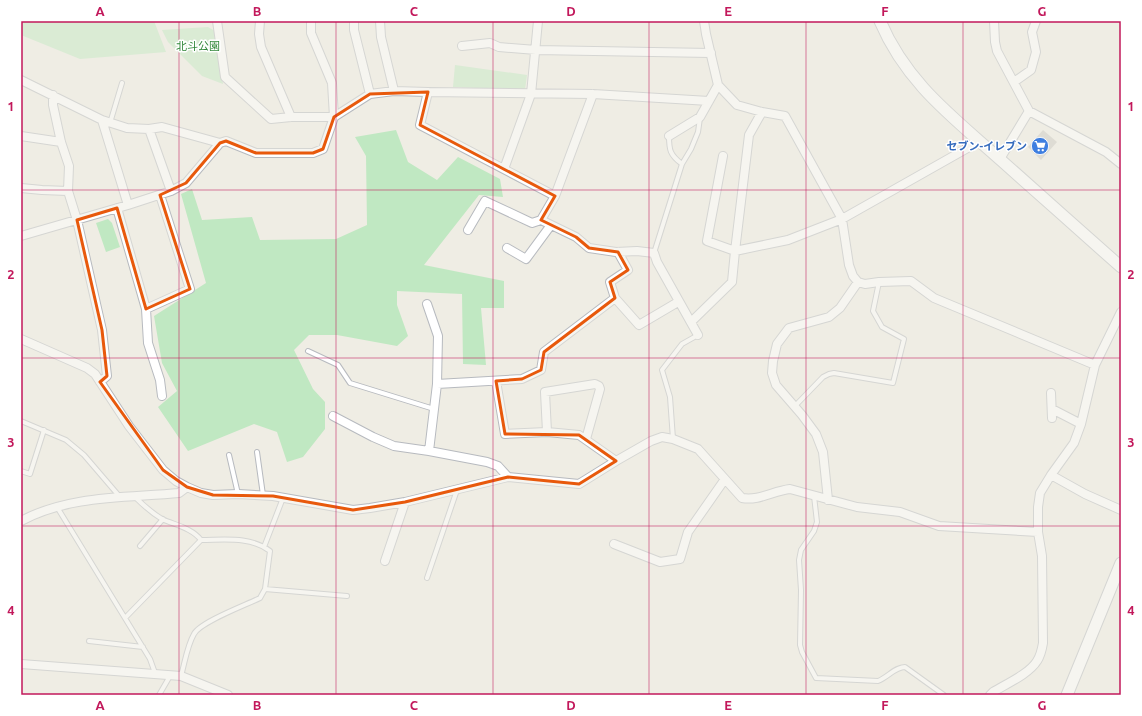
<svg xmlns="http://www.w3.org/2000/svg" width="1142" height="716" font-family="Ubuntu,'Noto Sans JP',sans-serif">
<rect width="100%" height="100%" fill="#efede4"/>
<path fill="#c0e8c2" d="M 21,21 L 154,21 L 166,52 L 80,59 L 21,35 Z
M 208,27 L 215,31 L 223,84 L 202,76 L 168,42 L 162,30 Z
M 455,65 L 527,75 L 525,90 L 453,87 Z
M 396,130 L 408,162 L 437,180 L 458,157 L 500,179 L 503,197 L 479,195 L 424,265 L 504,281 L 504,308 L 481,308 L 486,365 L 463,364 L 462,294 L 397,291 L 397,305 L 408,336 L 397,346 L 337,335 L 309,335 L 294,350 L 313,389 L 325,402 L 325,429 L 303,457 L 287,462 L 277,432 L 254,424 L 188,451 L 158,407 L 177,391 L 162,363 L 154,316 L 206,283 L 181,194 L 192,189 L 202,220 L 252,217 L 260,240 L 336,239 L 367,225 L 366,156 L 355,137 Z
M 108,219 L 112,223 L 120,247 L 106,252 L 96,223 Z"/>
<path fill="#cac8c1" d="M 1043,130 L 1057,142 L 1041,160 L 1028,147 Z"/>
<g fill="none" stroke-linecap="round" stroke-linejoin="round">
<defs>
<path id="service" d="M 110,123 L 122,83
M 669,136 C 669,150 670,155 682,164
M 654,253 L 682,164 L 691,149 L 698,132 L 700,118
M 308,351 L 338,365 L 350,383 L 434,409
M 795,406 L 823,377 L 829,374 L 834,373 L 893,383 L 904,339 L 882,327 L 873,311 L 879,282
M 21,421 L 66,440 L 84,455 L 120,497
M 673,439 L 670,397 L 662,370 L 682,344 L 698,335
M 257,452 L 263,495
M 229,455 L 238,494
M 21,471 L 30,474 L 44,430
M 814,496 L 817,522 L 814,531 L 801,550 L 799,560 L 801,590 L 800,645 L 802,652 L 816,678 L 878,681 C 888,677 895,667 905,667 L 944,695
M 135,497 C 144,506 152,513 162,519 C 175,525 192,528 201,540
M 57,507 L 150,659 L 155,673
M 140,546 L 163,519
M 264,547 L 283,498
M 427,578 L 457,490
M 265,589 L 347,596
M 125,618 L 201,540 C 224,540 250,536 270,551 L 265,589 L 260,598 C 246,605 200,622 194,634 C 187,646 185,662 181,676
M 89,641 L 143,647
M 159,695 L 170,676"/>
<path id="minor" d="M 217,21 L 225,77 L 271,119 L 291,117 L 334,117 L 370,94 L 394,91 L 428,92 L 593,94 L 709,101
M 260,21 L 259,34 L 261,47 L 291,117
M 354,21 L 354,30 L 370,94
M 380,21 L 381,37 L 394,91
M 994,21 L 995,42 L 997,51 L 1029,111 L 1106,152 L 1121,164
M 462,46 L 490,43 L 499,47 L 536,50 L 711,53
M 21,80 L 102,120 L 127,128 L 149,129 L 162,127 L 220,143
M 1014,82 L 1031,70 L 1036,52 L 1032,32 L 1036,21
M 718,85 L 737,105 L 762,112 L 785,116 L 842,219 L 849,265 L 853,276 L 858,282 L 865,284 L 879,282 L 911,281 L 934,298 L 1095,365
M 428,92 L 420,125 L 555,196
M 53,95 L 53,105 L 61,142 L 69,166 L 68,191 L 77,220 L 102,330 L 107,376 L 100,382
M 102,120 L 128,205
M 149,129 L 171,191
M 21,136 L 61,142
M 669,136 L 700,117 L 718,85 L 706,34 L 704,21
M 723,156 L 707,241 L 735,251 L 788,240 L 842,219 L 980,141
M 1000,159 L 1029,111
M 504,169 L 531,94 L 538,21
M 21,188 L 42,190 L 68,191
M 117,208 L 146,309 L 148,343 L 160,380 L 162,396
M 541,220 L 576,237 L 589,248 L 616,252 L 637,251 L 654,253 L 657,262 L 698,335
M 468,230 L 485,201 L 532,223 L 541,220 L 555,196 L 593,94
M 21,236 L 128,205 L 171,191 L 186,183 L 220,143 L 226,141 L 256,153 L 313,153 L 323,149 L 334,117 L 332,83 L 311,33 L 311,21
M 507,248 L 526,259 L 551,225
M 618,252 L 628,270 L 610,282 L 615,298 L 639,325 L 678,302
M 427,304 L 438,336 L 437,384 L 429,451
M 146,309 L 190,289 L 160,195
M 691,322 L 732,282 L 735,251 L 749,135 L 762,112
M 21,339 L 87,368 L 95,374 L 129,426 L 163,470 L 176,481 L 187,487 L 201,493 L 213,495 L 238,494 L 273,496 L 353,510 L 370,508 L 405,502 L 508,477 L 579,484 L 616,461 L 651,441 L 662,437 L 673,439 L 698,449 L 742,498 C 759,501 773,491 790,489 L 857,507 L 900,512 L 939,526 L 1038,532
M 496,381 L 505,434 L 547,432 L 579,435 L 616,461
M 437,384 L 522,379 L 541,370 L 544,352 L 615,298
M 1051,393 L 1052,418
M 1052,409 L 1081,424
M 333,416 L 373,437 L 394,446 L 429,451 L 487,462 L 498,466 L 508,477
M 547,432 L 545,392 L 595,384 L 599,386 L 600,389 L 586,439
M 1051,475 L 1085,494 L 1121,510
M 828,500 L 823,452 L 816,434 L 802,415 L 776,385 L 772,373 L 773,361 L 777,344 L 789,328 L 829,317 L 840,308 L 858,282
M 21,521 C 69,495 126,498 179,493 L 187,487
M 614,544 L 660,562 L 680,559 L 688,532 L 725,479
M 385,561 L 405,502
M 21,664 L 181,676 L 228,695
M 990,695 L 993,692 C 1006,684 1029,674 1037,661 C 1041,655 1042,649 1043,643 L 1042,556 L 1038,532 L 1038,507 L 1040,493 L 1051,475 L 1074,443 L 1081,424 L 1095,365 L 1121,312"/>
<path id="tertiary" d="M 880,21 C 907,84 953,117 1003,162 C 1042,197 1082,232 1121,267
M 1067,695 L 1121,563"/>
</defs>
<use href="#service" stroke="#b7babf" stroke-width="6"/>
<use href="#minor" stroke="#b7babf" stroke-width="10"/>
<use href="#tertiary" stroke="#b7babf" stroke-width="13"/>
<use href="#service" stroke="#fff" stroke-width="4"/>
<use href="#minor" stroke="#fff" stroke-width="8"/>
<use href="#tertiary" stroke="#fff" stroke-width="11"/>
</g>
<path d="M0 0H1142V716H0ZM 428,92 L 420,125 L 555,196 L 541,220 L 576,237 L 589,248 L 618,252 L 628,270 L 610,282 L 615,298 L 544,352 L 541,370 L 522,379 L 496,381 L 505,434 L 579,435 L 616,461 L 579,484 L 508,477 L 405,502 L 353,510 L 273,496 L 213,495 L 187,487 L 163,470 L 100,382 L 107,376 L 102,330 L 77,220 L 117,208 L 146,309 L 190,289 L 160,195 L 186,183 L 220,143 L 226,141 L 256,153 L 313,153 L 323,149 L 334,117 L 370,94 Z" fill="#efede4" fill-opacity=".55" fill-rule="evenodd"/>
<path fill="none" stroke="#e8590c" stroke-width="3" stroke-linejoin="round" d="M 428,92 L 420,125 L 555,196 L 541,220 L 576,237 L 589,248 L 618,252 L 628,270 L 610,282 L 615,298 L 544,352 L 541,370 L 522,379 L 496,381 L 505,434 L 579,435 L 616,461 L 579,484 L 508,477 L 405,502 L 353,510 L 273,496 L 213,495 L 187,487 L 163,470 L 100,382 L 107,376 L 102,330 L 77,220 L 117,208 L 146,309 L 190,289 L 160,195 L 186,183 L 220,143 L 226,141 L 256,153 L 313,153 L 323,149 L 334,117 L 370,94 Z"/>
<path fill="none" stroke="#c2185b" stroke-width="1" stroke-opacity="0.55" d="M 179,21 L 179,695M 336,21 L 336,695M 493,21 L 493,695M 649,21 L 649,695M 806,21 L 806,695M 963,21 L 963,695M 21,190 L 1121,190M 21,358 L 1121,358M 21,526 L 1121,526"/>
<defs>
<symbol id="supermarket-disc" viewBox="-11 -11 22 22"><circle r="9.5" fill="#3f7fe0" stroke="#fff"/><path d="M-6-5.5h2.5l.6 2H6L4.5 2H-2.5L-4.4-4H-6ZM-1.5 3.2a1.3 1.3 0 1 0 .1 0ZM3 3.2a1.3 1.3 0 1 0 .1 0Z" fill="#fff"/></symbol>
</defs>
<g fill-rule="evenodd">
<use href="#supermarket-disc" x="1030" y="136" width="20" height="20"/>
</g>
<g text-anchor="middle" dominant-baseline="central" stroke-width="3" stroke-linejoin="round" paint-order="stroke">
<g font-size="11" fill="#32873a" stroke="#fff">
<text x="198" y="46">北斗公園</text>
</g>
<g font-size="11" font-weight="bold" fill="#366cbe" stroke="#fff" text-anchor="end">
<text x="1027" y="146">セブン-イレブン</text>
</g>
</g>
<rect width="1142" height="716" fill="none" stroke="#ffffff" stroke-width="44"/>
<rect x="22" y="22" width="1098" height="672" fill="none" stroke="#c2185b" stroke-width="1.5"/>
<g font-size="13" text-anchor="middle" font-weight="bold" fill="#c2185b">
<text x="100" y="16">A</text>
<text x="257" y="16">B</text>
<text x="414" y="16">C</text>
<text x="571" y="16">D</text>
<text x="728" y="16">E</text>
<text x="885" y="16">F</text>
<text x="1042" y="16">G</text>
<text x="11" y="111">1</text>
<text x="1131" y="111">1</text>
<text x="11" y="279">2</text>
<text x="1131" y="279">2</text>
<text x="11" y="447">3</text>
<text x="1131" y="447">3</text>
<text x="11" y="615">4</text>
<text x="1131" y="615">4</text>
<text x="100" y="710">A</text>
<text x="257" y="710">B</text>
<text x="414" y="710">C</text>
<text x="571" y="710">D</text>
<text x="728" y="710">E</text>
<text x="885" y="710">F</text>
<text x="1042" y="710">G</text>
</g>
</svg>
